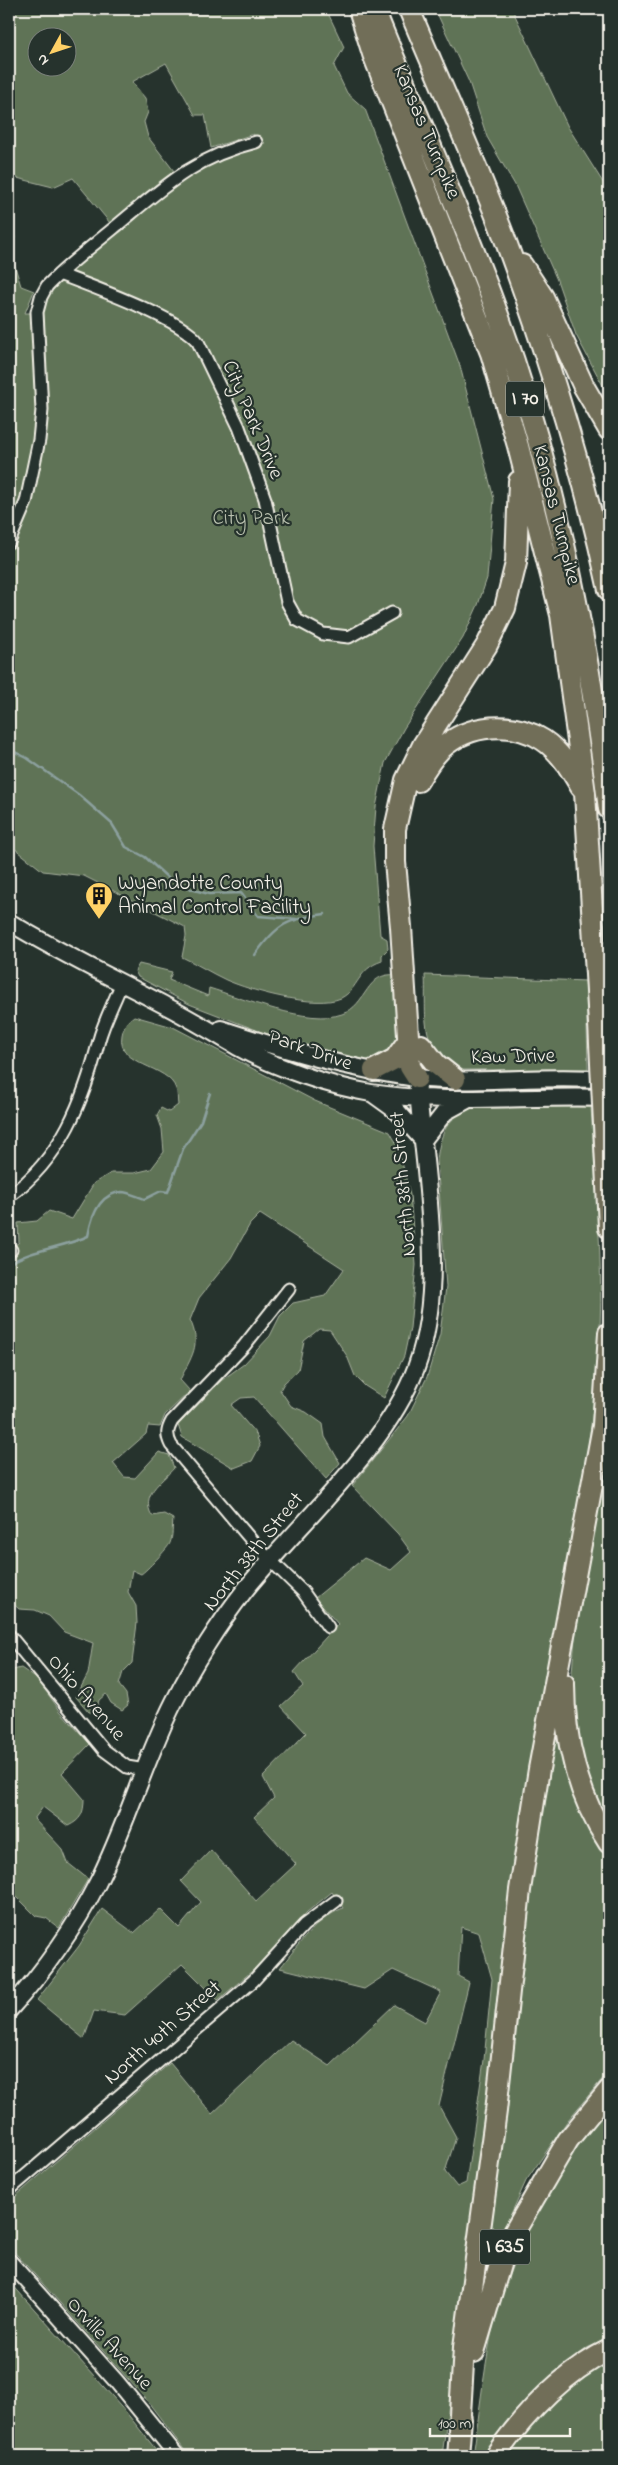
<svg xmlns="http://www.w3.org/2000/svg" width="618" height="2465" font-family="'Indie Flower',sans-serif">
<rect width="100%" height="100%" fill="#26332d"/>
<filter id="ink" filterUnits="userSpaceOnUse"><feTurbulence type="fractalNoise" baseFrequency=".02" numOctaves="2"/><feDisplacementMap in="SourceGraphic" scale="10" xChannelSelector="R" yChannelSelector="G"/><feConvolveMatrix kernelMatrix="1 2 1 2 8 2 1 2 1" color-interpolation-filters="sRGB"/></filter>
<g filter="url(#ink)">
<path fill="#5e7356" stroke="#a9b29f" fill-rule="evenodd" d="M 9,9 L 326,9 L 344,47 L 334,66 L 347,93 L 365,109 L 460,366 L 494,499 L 487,578 L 478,605 L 463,638 L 404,728 L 385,763 L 376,807 L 373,846 L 380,935 L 387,939 L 388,949 L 382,955 L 382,961 C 357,969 359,989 341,998 C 316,1009 251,991 226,980 C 211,973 197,964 182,957 L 186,936 L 185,927 L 84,876 L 43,871 L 9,844 L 9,229 L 15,237 L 10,251 L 21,286 L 34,291 L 25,313 L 42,313 L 47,294 L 57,282 L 171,187 L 225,155 L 265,143 L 253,134 L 211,148 L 205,115 L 195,115 L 166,63 L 132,82 L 145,98 L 148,112 L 144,122 L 148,137 L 174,171 L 110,223 L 73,178 L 53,187 L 9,176 ZM 38,38 L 68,38 L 68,68 L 38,68 Z
M 435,9 L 512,9 L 568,127 L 609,192 L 609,397 L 576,335 L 557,280 L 515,185 L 487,137 L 469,82 Z
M 139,964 L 172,972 L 169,980 L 208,996 L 209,988 C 242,998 309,1026 342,1014 C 368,1005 365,971 397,975 L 401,1040 L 378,1062 L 367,1061 L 280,1039 L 189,1004 L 138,977 L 135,971 Z
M 425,975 L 586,981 L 588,1069 L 461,1070 C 417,1048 427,1017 425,975 Z
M 134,1016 L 173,1027 L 315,1101 L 390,1132 L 398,1146 L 410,1195 L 416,1265 L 410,1328 L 404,1356 L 384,1398 L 365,1386 L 355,1376 L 347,1356 L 330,1330 L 319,1329 L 304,1341 L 298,1370 L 284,1383 L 280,1390 L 291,1406 L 306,1412 L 323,1424 L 325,1437 L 340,1463 L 326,1479 L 254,1397 L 241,1398 L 231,1405 L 256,1434 L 260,1446 L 252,1461 L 234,1468 L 182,1437 L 178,1425 L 222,1380 L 244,1364 L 270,1336 L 280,1316 L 293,1303 L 325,1296 L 344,1269 L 260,1214 L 250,1224 L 231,1258 L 199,1298 L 190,1320 C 202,1345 191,1357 180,1380 L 190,1391 L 165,1415 L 160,1427 L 148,1426 L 146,1434 L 113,1463 L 124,1477 L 135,1478 L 159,1452 L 169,1455 L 174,1468 C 161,1483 140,1494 152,1516 L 164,1514 L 173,1519 C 172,1527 173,1536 170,1543 C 169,1547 145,1572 141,1574 L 132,1570 L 128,1592 L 136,1606 L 137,1623 L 132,1663 L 123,1672 L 119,1685 L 126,1694 L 128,1705 L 122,1710 L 111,1703 L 106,1694 L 99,1700 L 96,1712 L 89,1712 L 76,1697 L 88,1674 L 93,1643 L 64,1632 L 49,1616 L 35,1610 L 19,1609 L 9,1600 L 9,1250 L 19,1242 L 18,1223 L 37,1221 L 49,1211 L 72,1219 L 94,1183 L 111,1173 L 134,1173 L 151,1169 L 164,1152 L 162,1129 L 157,1115 L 161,1108 L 169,1112 L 178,1105 C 177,1100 178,1093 176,1089 C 168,1064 116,1067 122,1035 C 124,1025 126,1022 134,1016 Z
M 480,1105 L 591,1107 C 595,1181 603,1256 600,1330 C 598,1374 592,1418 586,1462 L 489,2106 L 442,2456 L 189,2456 L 145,2398 L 9,2246 L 9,2202 L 170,2063 L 212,2114 L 291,2040 L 330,2066 L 394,2005 L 425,2022 L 441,1992 L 393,1970 L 364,1989 L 280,1968 C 299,1944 315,1920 343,1908 L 332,1892 L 307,1912 L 258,1966 L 218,2000 L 182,1964 L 125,2015 L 94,2011 L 84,2039 L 37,2000 L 79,1946 L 102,1909 L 134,1933 L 160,1909 L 179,1928 L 201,1902 L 181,1881 L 211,1850 L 256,1901 L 296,1864 L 254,1817 L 274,1798 L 263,1777 L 306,1733 L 281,1706 L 303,1686 L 294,1672 L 338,1624 L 315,1598 L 364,1558 L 391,1570 L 411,1552 L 398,1534 L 352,1486 L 408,1416 L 427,1377 L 440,1334 L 446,1287 L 437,1160 C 441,1128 449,1115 480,1105 ZM 461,1927 L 479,1933 L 492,1979 L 484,2060 L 466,2183 L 457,2187 L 445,2172 L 456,2137 L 439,2106 L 469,1982 L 458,1976 Z
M 609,1449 L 609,2071 L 568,2120 L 526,2181 L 488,2265 L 484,2267 L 514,1998 L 554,1740 L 559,1742 L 588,1788 L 573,1715 L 571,1683 L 575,1638 Z
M 21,1668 L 37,1679 L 61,1712 L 90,1744 L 62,1773 L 84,1799 C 84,1813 81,1820 68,1826 L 43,1807 L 34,1819 L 63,1850 L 68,1863 L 88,1879 L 59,1928 L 46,1918 L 36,1916 L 11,1891 L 9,1894 L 9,1671 Z
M 609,2109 L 609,2338 L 587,2348 L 533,2395 L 488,2456 L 473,2456 C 479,2416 483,2376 491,2336 C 508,2257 553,2168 609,2109 Z
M 9,2281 L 121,2406 L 161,2456 L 9,2456 Z
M 609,2357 L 609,2456 L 501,2456 L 553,2393 Z"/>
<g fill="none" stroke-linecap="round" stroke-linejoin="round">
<path stroke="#8ca09e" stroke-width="2.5" d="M 9,749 L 27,758 L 79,795 L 112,824 L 126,847 L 145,857 L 168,878 L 183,887 L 209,894 L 241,893 L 258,916 L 296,919
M 255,955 C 277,924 287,919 325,914
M 9,1264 C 31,1249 63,1248 88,1236 C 91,1219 99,1193 122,1192 C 128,1192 138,1197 145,1199 L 161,1191 L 168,1192 L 183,1149 L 201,1121 L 210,1093"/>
<defs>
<path id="minor" d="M 59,274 C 90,286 180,318 198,342 L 239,427 L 265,499 L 287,602 L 297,620 L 323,634 L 349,637 L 392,613
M 9,542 L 26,502 L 39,440 L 42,410 L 37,312 L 41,297 L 47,286 C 67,265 91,247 114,228 C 161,189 194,157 256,142
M 9,1196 C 61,1159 84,1100 99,1040 C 104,1021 115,1001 122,982
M 9,1248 L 11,1250
M 289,1289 L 244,1346 L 172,1421 C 167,1430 166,1435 171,1445 L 258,1548 L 303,1592 L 328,1627
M 9,1635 L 104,1750 L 127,1767 L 145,1770
M 9,2190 L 253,1981 L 304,1925 L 336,1901"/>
<path id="tertiary" d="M 9,2261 L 117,2382 L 177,2456"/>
<path id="secondary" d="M 9,922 C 60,953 113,978 166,1006 C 191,1019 214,1033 238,1047 C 275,1068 330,1086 371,1093 C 449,1105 530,1095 609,1098
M 221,1029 C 285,1050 349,1069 416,1078 C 480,1085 545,1074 609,1080
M 373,1094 L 398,1112 L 423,1140
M 423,1140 L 445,1112 L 469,1099
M 9,2010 C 43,1972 74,1929 97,1884 C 127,1825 144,1761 174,1702 C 192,1666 219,1623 245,1590 C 298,1524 387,1447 416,1368 C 448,1281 423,1169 417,1078"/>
<path id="motorway" d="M 359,9 L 373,54 L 491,353 L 518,446 L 561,615 L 585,793 L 599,1024
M 374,9 C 421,126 474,241 514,361 C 562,506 590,657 609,809
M 409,9 C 441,86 477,164 506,242 C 548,356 584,472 609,590
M 522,265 L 543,297 L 584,387 L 609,430
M 418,781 C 425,769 432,757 442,748 C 469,724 512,720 543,740 C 560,751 571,770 581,787
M 421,1045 L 436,1064 L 455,1079
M 374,1070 L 395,1059 L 408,1041
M 417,1078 L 410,1067 L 401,927 L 395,862 L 395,829 L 406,780 L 423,745 L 487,645 L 505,608 L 516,563 L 519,481
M 606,1164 L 609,1228
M 564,1684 C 564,1739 578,1797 609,1843
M 474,2352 L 505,2248 L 568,2140 L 609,2090
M 459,2431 L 464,2347 L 496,2111 L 520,1890 L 539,1769 L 603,1426 L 609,1333
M 458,2456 L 461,2419
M 495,2456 C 525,2413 561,2374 609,2350"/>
</defs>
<use href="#minor" stroke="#f4f1e8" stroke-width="15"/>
<use href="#tertiary" stroke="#f4f1e8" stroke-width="18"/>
<use href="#secondary" stroke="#f4f1e8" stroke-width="20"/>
<use href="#motorway" stroke="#f4f1e8" stroke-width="24"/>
<use href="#minor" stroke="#26332d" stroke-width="11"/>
<use href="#tertiary" stroke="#26332d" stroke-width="14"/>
<use href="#secondary" stroke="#26332d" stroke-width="16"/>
<use href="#motorway" stroke="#716e59" stroke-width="20"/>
<defs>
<path id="motorway-bridge" d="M 599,1024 L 606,1164"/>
</defs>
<use href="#motorway-bridge" stroke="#f4f1e8" stroke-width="24" stroke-linecap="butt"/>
<use href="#motorway-bridge" stroke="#716e59" stroke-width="20"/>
</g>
</g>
<defs>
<symbol id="building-pin" viewBox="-11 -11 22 30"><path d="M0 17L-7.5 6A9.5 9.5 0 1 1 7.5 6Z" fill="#ffd166" stroke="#26332d"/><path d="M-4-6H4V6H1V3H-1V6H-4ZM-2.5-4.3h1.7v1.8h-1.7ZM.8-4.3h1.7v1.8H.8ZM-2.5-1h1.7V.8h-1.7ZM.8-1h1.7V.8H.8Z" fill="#111"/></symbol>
</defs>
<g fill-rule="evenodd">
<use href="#building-pin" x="83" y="880" width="32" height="43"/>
</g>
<g text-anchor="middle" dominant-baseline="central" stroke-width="4.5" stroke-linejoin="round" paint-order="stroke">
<g fill="#26332d" stroke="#b6b8b0" stroke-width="1">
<rect x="506" y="381.5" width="38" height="35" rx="4"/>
<rect x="480" y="2229.5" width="50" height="35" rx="4"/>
</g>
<g font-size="20" font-weight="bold" fill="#f4f1e8">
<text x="525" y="399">I 70</text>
<text x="505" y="2247">I 635</text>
</g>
<g font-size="21" fill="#f4f1e8" stroke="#26332d">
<text transform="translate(426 132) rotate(67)">Kansas Turnpike</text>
<text transform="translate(252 420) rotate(67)">City Park Drive</text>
<text transform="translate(556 515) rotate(76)">Kansas Turnpike</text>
<text transform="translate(310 1051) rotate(19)">Park Drive</text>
<text transform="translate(513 1057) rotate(-1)">Kaw Drive</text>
<text transform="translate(404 1184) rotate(-95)">North 38th Street</text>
<text transform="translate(254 1552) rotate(-51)">North 38th Street</text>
<text transform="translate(86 1698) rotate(49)">Ohio Avenue</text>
<text transform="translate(163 2033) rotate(-41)">North 40th Street</text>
<text transform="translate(109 2344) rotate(48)">Orville Avenue</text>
</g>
<g font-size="21" fill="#b8bfae" stroke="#26332d">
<text x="251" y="519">City Park</text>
</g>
<g font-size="21" fill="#f4f1e8" stroke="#26332d" text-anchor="start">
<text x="118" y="884">Wyandotte County<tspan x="118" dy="24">Animal Control Facility</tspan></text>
</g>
</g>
<rect width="618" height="2465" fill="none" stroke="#26332d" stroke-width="30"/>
<rect x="15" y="15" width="588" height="2435" fill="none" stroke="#f4f1e8" stroke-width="2" filter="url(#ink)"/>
<g transform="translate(52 52) rotate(230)"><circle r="24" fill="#26332d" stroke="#787f78"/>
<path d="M0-4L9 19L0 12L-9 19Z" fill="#ffd166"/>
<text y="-8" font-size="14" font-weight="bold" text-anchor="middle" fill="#f4f1e8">N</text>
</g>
<path d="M430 2428v8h140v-8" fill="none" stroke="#f4f1e8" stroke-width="2.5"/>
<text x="438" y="2428" font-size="15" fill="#f4f1e8" stroke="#26332d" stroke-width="4" paint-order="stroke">100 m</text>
</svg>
